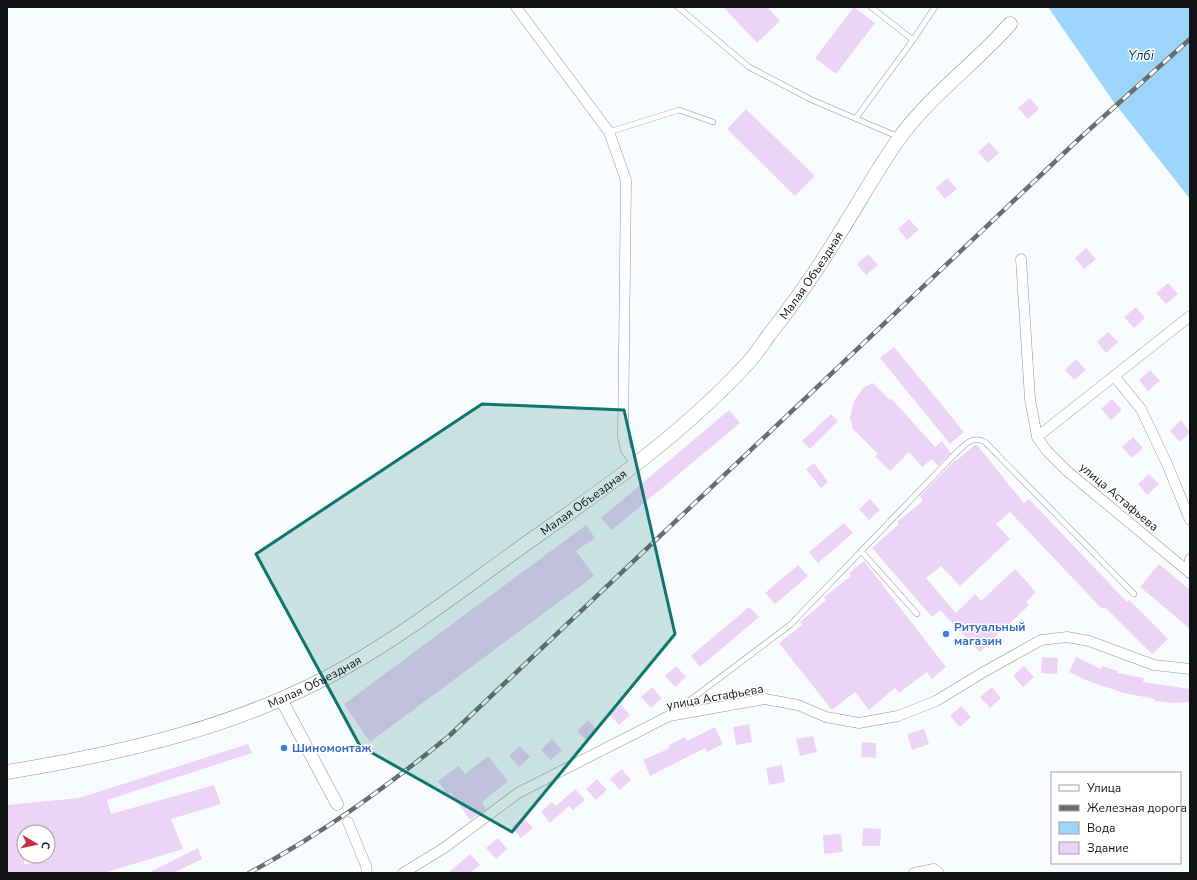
<svg xmlns="http://www.w3.org/2000/svg" width="1197" height="880" font-family="'Nunito Sans',sans-serif">
<rect width="100%" height="100%" fill="#f9fcff"/>
<path fill="#9cd5fa" d="M 1048,7 L 1190,7 L 1190,199 L 1113,101 Z"/>
<path fill="#ecd4f6" fill-rule="evenodd" d="M 723,7 L 767,7 L 780,21 L 757,43 Z
M 854,7 L 875,23 L 836,74 L 815,58 Z
M 1030,98 L 1039,109 L 1028,119 L 1018,108 Z
M 746,109 L 815,176 L 795,196 L 727,129 Z
M 989,142 L 999,153 L 988,163 L 978,152 Z
M 947,178 L 957,189 L 945,199 L 936,188 Z
M 909,219 L 919,230 L 907,240 L 898,229 Z
M 1086,248 L 1096,259 L 1084,269 L 1075,258 Z
M 868,254 L 878,265 L 866,275 L 857,264 Z
M 1168,283 L 1178,294 L 1166,304 L 1156,293 Z
M 1136,307 L 1145,318 L 1134,328 L 1124,317 Z
M 1108,332 L 1118,342 L 1106,353 L 1097,342 Z
M 894,347 L 964,432 L 950,444 L 880,358 Z
M 1076,359 L 1086,370 L 1074,380 L 1065,370 Z
M 1150,370 L 1160,381 L 1148,391 L 1139,380 Z
M 873,383 L 890,400 L 891,398 L 935,447 L 942,441 L 951,453 L 938,466 L 932,459 L 922,467 L 909,452 L 890,471 L 875,456 L 878,454 L 853,429 L 850,418 L 854,401 L 863,388 Z
M 1112,399 L 1122,410 L 1111,420 L 1101,409 Z
M 729,410 L 740,423 L 612,530 L 601,518 Z
M 831,414 L 838,421 L 810,449 L 802,441 Z
M 1181,420 L 1190,432 L 1180,442 L 1170,431 Z
M 1133,437 L 1143,448 L 1132,458 L 1122,447 Z
M 976,444 L 1024,503 L 1029,499 L 1127,602 L 1129,600 L 1168,639 L 1152,654 L 1105,607 L 1102,609 L 1010,512 L 996,524 L 1010,539 L 960,586 L 941,566 L 926,578 L 956,613 L 975,594 L 981,601 L 1015,569 L 1036,592 L 1026,602 L 1029,605 L 980,652 L 940,610 L 932,617 L 872,548 L 899,524 L 897,522 L 923,501 L 920,496 L 955,460 L 957,460 Z
M 814,463 L 828,482 L 821,488 L 806,469 Z
M 1149,474 L 1159,484 L 1147,495 L 1138,484 Z
M 870,499 L 880,510 L 869,520 L 859,509 Z
M 844,523 L 853,533 L 818,563 L 809,552 Z
M 586,525 L 595,538 L 576,551 L 594,576 L 370,742 L 344,704 Z
M 864,561 L 946,667 L 932,679 L 927,672 L 899,693 L 895,688 L 869,710 L 855,692 L 832,710 L 779,643 L 802,625 L 800,622 L 826,600 L 824,597 L 851,576 L 849,573 Z
M 1159,564 L 1190,590 L 1190,629 L 1140,587 Z
M 798,565 L 808,576 L 775,604 L 765,593 Z
M 749,607 L 759,617 L 700,667 L 691,656 Z
M 1042,657 L 1058,658 L 1057,674 L 1041,673 Z
M 1076,657 L 1101,669 L 1102,666 L 1118,671 L 1117,673 L 1144,678 L 1143,682 L 1190,689 L 1190,702 L 1173,703 L 1155,701 L 1155,699 L 1124,693 L 1088,681 L 1069,672 Z
M 676,666 L 686,677 L 675,687 L 665,676 Z
M 1024,666 L 1034,677 L 1023,687 L 1013,676 Z
M 652,687 L 662,698 L 651,708 L 641,697 Z
M 992,687 L 1001,698 L 990,708 L 980,697 Z
M 621,704 L 630,715 L 619,725 L 609,714 Z
M 961,706 L 971,717 L 960,727 L 950,716 Z
M 588,720 L 598,731 L 587,741 L 577,731 Z
M 749,724 L 752,742 L 736,745 L 733,727 Z
M 715,727 L 723,744 L 707,752 L 705,748 L 650,776 L 643,760 L 670,748 L 669,745 L 685,737 L 687,741 Z
M 924,729 L 929,744 L 912,750 L 907,734 Z
M 813,736 L 817,752 L 800,756 L 796,739 Z
M 552,739 L 562,750 L 551,760 L 541,750 Z
M 862,742 L 876,743 L 876,758 L 861,757 Z
M 248,744 L 252,753 L 107,800 L 111,814 L 214,785 L 221,804 L 171,819 L 183,849 L 104,873 L 7,873 L 7,805 L 79,798 ZM 24,832 L 48,832 L 48,861 L 24,864 Z
M 520,746 L 530,757 L 519,767 L 509,756 Z
M 488,756 L 508,781 L 482,802 L 486,809 L 470,820 L 451,793 L 448,795 L 438,781 L 459,766 L 465,774 Z
M 782,765 L 785,782 L 769,785 L 766,768 Z
M 622,769 L 631,780 L 620,790 L 610,779 Z
M 597,779 L 607,790 L 596,800 L 586,789 Z
M 575,789 L 585,800 L 573,810 L 569,806 L 550,823 L 541,812 L 552,802 L 556,806 Z
M 523,817 L 533,828 L 521,838 L 512,827 Z
M 863,828 L 881,829 L 880,846 L 862,846 Z
M 841,834 L 843,852 L 824,854 L 823,835 Z
M 498,838 L 507,849 L 496,859 L 486,848 Z
M 198,848 L 202,859 L 173,873 L 148,873 Z
M 470,854 L 480,865 L 470,873 L 448,873 Z"/>
<g fill="none" stroke-linecap="round" stroke-linejoin="round">
<defs>
<path id="service" d="M 678,7 L 749,67 L 812,100 L 899,137
M 913,40 L 935,7
M 856,118 L 913,40 L 871,7
M 609,132 L 679,110 L 713,122
M 861,551 L 917,614
M 673,713 L 790,625 L 952,457 C 962,448 971,434 985,442 L 1134,594"/>
<path id="minor" d="M 516,7 L 609,132 L 626,180 L 623,437 L 626,450 L 636,464
M 1021,259 L 1030,399 L 1037,437 L 1047,451 L 1067,471 L 1190,573
M 1114,376 L 1141,409 L 1167,464 L 1190,520
M 1037,437 L 1190,316
M 1188,571 L 1190,559
M 348,822 L 366,866 L 367,873
M 403,873 L 444,848 L 518,793 L 669,716 L 765,699 L 798,705 L 826,717 L 859,723 L 898,716 L 936,701 L 982,673 L 1041,640 L 1067,637 L 1089,641 L 1154,665 L 1190,669
M 914,873 L 934,869 L 939,873"/>
<path id="tertiary" d="M 281,699 L 337,804"/>
<g id="secondary">
<path id="s1" d="M 7,772 C 124,753 242,726 346,667 C 410,631 473,581 534,538 C 608,486 683,433 745,366 C 754,357 761,346 769,335 C 794,303 818,269 839,234 C 859,203 876,171 898,140 C 929,96 975,64 1010,24"/>
</g>
</defs>
<use href="#service" stroke="#8f9397" stroke-width="6"/>
<use href="#minor" stroke="#8f9397" stroke-width="11"/>
<use href="#tertiary" stroke="#8f9397" stroke-width="13"/>
<use href="#secondary" stroke="#8f9397" stroke-width="15"/>
<use href="#service" stroke="#fff" stroke-width="5"/>
<use href="#minor" stroke="#fff" stroke-width="10"/>
<use href="#tertiary" stroke="#fff" stroke-width="12"/>
<use href="#secondary" stroke="#fff" stroke-width="14"/>
<defs>
<path id="rail" d="M 249,873 C 323,833 384,789 449,736 L 1081,137 L 1190,39"/>
</defs>
<use href="#rail" stroke="#6a6c6e" stroke-width="4.5"/>
<use href="#rail" stroke="#fff" stroke-width="3" stroke-dasharray="9" stroke-linecap="butt"/>
</g>
<path fill="#0f766e" fill-opacity="0.2" stroke="#0f766e" stroke-width="3" stroke-linejoin="round" d="M 482,404 L 624,410 L 675,634 L 512,832 L 360,746 L 256,554 Z"/>
<g fill="#3f7fe0" stroke="#fff" stroke-width="1.5">
<circle cx="946" cy="634" r="4"/>
<circle cx="284" cy="748" r="4"/>
</g>
<g text-anchor="middle" dominant-baseline="central" stroke-width="3" stroke-linejoin="round" paint-order="stroke">
<g font-size="12" fill="#111214" stroke="#fff">
<text stroke="none"><textPath href="#s1" startOffset="970">Малая Объездная</textPath></text>
<text transform="translate(1119 497) rotate(40)">улица Астафьева</text>
<text stroke="none"><textPath href="#s1" startOffset="646">Малая Объездная</textPath></text>
<text stroke="none"><textPath href="#s1" startOffset="322">Малая Объездная</textPath></text>
<text transform="translate(715 697) rotate(-10)">улица Астафьева</text>
</g>
<g font-size="12" font-weight="bold" fill="#366cbe" stroke="#fff" text-anchor="start">
<text x="954" y="627">Ритуальный<tspan x="954" dy="14">магазин</tspan></text>
<text x="292" y="748">Шиномонтаж</text>
</g>
<g font-size="13" font-style="italic" fill="#07364e" stroke="#fff">
<text x="1141" y="56">Үлбі</text>
</g>
</g>
<rect width="1197" height="880" fill="none" stroke="#111214" stroke-width="16"/>
<rect x="1051" y="772" width="130" height="92" fill="#ffffff" stroke="#a0a0a1"/>
<rect x="1059" y="785" width="20" height="6" fill="#ffffff" stroke="#a0a0a1"/>
<text x="1087" y="792" font-size="12" fill="#111214">Улица</text>
<rect x="1059" y="805" width="20" height="6" fill="#6a6c6e" stroke="#a0a0a1"/>
<text x="1087" y="812" font-size="12" fill="#111214">Железная дорога</text>
<rect x="1059" y="822" width="20" height="12" fill="#9cd5fa" stroke="#a0a0a1"/>
<text x="1087" y="832" font-size="12" fill="#111214">Вода</text>
<rect x="1059" y="842" width="20" height="12" fill="#ecd4f6" stroke="#a0a0a1"/>
<text x="1087" y="852" font-size="12" fill="#111214">Здание</text>
<g transform="translate(36 844) rotate(99)"><circle r="19" fill="#ffffff" stroke="#a0a0a1"/>
<path d="M0-3L7 15L0 10L-7 15Z" fill="#c33243"/>
<text y="-6" font-size="11" font-weight="bold" text-anchor="middle" fill="#111214">С</text>
</g>
</svg>
